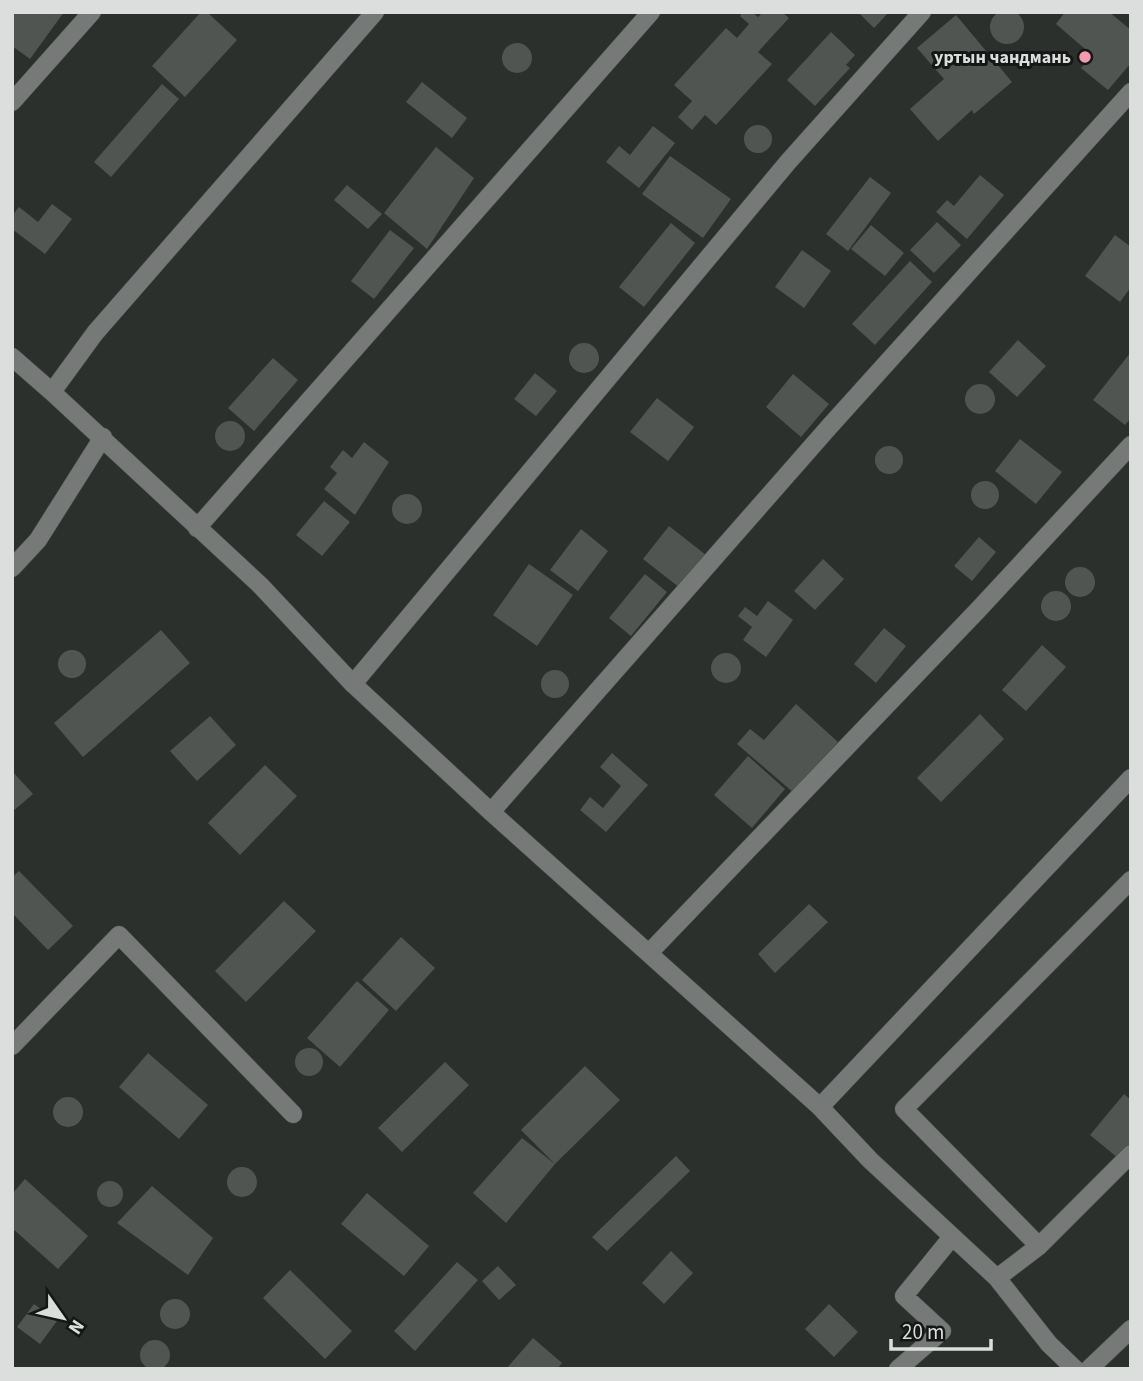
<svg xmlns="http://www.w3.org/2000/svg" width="1143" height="1381" font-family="'Source Sans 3',sans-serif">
<rect width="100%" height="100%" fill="#2b302d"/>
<path fill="#505551" d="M990 27a17 17 0 1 1 34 0a17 17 0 1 1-34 0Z
M 12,12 L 64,12 L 30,59 L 12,46 Z
M 201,12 L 207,12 L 237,40 L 185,97 L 152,66 Z
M 743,12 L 752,12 L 758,17 L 763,12 L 782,12 L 789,18 L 758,52 L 772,64 L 716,125 L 705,115 L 692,130 L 678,117 L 692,101 L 674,85 L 726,28 L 737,38 L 749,24 L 740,16 Z
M 858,12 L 889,12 L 874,28 Z
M 1065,12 L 1109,12 L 1131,30 L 1131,63 L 1108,90 L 1081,68 L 1092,55 L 1056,24 Z
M 956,15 L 1012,82 L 974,114 L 972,110 L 938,141 L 910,109 L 944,79 L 917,48 Z
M 831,32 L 855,55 L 846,65 L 850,68 L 815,106 L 787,80 Z
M502 58a15 15 0 1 1 30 0a15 15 0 1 1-30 0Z
M 422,82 L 467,118 L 452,138 L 406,102 Z
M 162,84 L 179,99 L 111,177 L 94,162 Z
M744 139a14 14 0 1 1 28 0a14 14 0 1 1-28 0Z
M 653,126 L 675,143 L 639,188 L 606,162 L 619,146 L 630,155 Z
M 436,147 L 474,178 L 427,249 L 384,213 Z
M 670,156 L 731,199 L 703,238 L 642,194 Z
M 980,175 L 1004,195 L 967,239 L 936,212 L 947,200 L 954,206 Z
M 870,177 L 891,193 L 848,251 L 826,234 Z
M 347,185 L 382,214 L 368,229 L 334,200 Z
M 52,204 L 72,219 L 45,254 L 12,229 L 12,216 L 19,207 L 38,222 Z
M 937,222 L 961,245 L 934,273 L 910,250 Z
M 671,223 L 695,243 L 644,307 L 619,287 Z
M 871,225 L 904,253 L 885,276 L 851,249 Z
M 390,230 L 414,248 L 374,299 L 351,281 Z
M 1115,235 L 1131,247 L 1131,287 L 1120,302 L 1085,276 Z
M 802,250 L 831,271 L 804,308 L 775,287 Z
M 910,261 L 932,282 L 875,345 L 852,324 Z
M 1018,340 L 1046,366 L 1017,397 L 989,372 Z
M569 358a15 15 0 1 1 30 0a15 15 0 1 1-30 0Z
M 1131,352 L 1131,418 L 1125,425 L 1093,400 Z
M 273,358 L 298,380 L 254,431 L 228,408 Z
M 535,373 L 557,391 L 536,416 L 514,399 Z
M 793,374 L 829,404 L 801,437 L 766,407 Z
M965 399a15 15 0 1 1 30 0a15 15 0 1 1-30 0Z
M 657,398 L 694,427 L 668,461 L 630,432 Z
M215 436a15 15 0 1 1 30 0a15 15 0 1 1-30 0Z
M 1020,439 L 1062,472 L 1036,504 L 995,471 Z
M 364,442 L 389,462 L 355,515 L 324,489 L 337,473 L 330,467 L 343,450 L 352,458 Z
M875 460a14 14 0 1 1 28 0a14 14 0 1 1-28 0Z
M971 495a14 14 0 1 1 28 0a14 14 0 1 1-28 0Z
M392 509a15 15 0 1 1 30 0a15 15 0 1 1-30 0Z
M 324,501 L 350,522 L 322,556 L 296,535 Z
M 669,526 L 706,555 L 680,588 L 643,559 Z
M 581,529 L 608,551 L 578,591 L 550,570 Z
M 979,537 L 996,552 L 972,581 L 954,566 Z
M 823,559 L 844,579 L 815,610 L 794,591 Z
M 529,564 L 573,595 L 537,646 L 493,615 Z
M1065 582a15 15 0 1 1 30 0a15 15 0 1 1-30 0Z
M 645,574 L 667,592 L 631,636 L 609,618 Z
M1041 606a15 15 0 1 1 30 0a15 15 0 1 1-30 0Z
M 768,601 L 793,620 L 766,657 L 743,640 L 752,627 L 738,616 L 745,607 L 757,616 Z
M 884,628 L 906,646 L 876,683 L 854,664 Z
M 161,630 L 190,663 L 83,757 L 54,723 Z
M 1042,645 L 1066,667 L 1026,711 L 1002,690 Z
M58 664a14 14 0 1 1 28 0a14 14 0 1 1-28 0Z
M711 668a15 15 0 1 1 30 0a15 15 0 1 1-30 0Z
M541 684a14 14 0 1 1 28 0a14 14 0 1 1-28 0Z
M 796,704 L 838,742 L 794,793 L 737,744 L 750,729 L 764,740 Z
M 980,714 L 1004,739 L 941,802 L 917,778 Z
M 210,716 L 236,745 L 197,781 L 170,751 Z
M 612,753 L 648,785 L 606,832 L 580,810 L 590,797 L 603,808 L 621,786 L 600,767 Z
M 748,756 L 785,789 L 752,828 L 714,795 Z
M 265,765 L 297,796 L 240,855 L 208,823 Z
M 12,771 L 33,794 L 12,812 Z
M 19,871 L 73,926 L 48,950 L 12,913 L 12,877 Z
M 284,901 L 316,931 L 246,1002 L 215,971 Z
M 809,904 L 828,922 L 775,973 L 758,954 Z
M 401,937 L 435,968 L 396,1011 L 362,980 Z
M 357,981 L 389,1010 L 340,1067 L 307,1038 Z
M295 1062a14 14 0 1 1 28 0a14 14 0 1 1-28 0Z
M 148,1053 L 208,1105 L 179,1139 L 119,1087 Z
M 445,1062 L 469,1085 L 402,1152 L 378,1128 Z
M 585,1066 L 620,1100 L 555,1164 L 506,1223 L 473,1193 L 522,1138 L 555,1164 L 521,1130 Z
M 1124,1094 L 1131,1100 L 1131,1143 L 1118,1158 L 1090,1135 Z
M53 1112a15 15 0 1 1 30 0a15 15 0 1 1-30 0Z
M 676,1156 L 690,1171 L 607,1251 L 592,1237 Z
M227 1182a15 15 0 1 1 30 0a15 15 0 1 1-30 0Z
M 25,1179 L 88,1236 L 58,1269 L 12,1228 L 12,1194 Z
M97 1194a13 13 0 1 1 26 0a13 13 0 1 1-26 0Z
M 152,1186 L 213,1238 L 188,1275 L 117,1223 Z
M 367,1193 L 429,1246 L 404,1276 L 341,1224 Z
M 671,1251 L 693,1273 L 664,1304 L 642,1283 Z
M 457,1262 L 478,1280 L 415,1351 L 394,1331 Z
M 498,1266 L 516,1285 L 499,1300 L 482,1281 Z
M 290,1270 L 352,1331 L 325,1359 L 263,1298 Z
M160 1314a15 15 0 1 1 30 0a15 15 0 1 1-30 0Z
M 34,1304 L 57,1321 L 40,1344 L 17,1327 Z
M 829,1304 L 858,1332 L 834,1357 L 805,1329 Z
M 533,1338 L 562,1363 L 557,1369 L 506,1369 Z
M140 1355a15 15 0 1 1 30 0a15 15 0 1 1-30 0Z"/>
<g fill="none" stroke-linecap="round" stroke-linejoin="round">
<defs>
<path id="minor" d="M 375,12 L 95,333 L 52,392 L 260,585 L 353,684 L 491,812 L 820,1107 L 870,1160 L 997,1278 L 1049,1344 L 1075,1369
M 12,102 L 92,12
M 12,357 L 52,392
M 197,528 L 651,12
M 12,568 L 38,540 L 103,437
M 353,684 L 788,162 L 922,12
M 491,812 L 829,427 L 1131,92
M 649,953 L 978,610 L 1131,445
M 12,1046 L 119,935 L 293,1114
M 820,1107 L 1131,778
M 1039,1246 L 904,1109 L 1131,880
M 997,1278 L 1039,1246 L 1131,1154
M 898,1369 L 942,1331 L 904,1296 L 952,1237
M 1089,1369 L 1131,1329"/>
</defs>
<use href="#minor" stroke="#474c49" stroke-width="19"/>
<use href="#minor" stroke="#767977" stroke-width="18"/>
</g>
<circle fill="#f29aaf" stroke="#151716" stroke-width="2.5" cx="1085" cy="57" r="7"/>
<g text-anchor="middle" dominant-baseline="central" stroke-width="6" stroke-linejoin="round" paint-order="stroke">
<g font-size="18" font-weight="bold" fill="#dbdedc" stroke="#151716" text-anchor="end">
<text x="1071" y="57">уртын чандмань</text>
</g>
</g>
<rect width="1143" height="1381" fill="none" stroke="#dbdedc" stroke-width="28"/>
<g transform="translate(63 1318) rotate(124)" stroke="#151716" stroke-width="5" paint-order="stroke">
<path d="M0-5L12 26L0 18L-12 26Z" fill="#dbdedc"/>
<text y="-10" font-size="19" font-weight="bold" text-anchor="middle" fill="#dbdedc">N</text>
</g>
<path d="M891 1339v10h100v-10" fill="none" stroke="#dbdedc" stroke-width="3.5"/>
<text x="902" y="1339" font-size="21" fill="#dbdedc" stroke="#151716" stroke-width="5" paint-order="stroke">20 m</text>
</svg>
